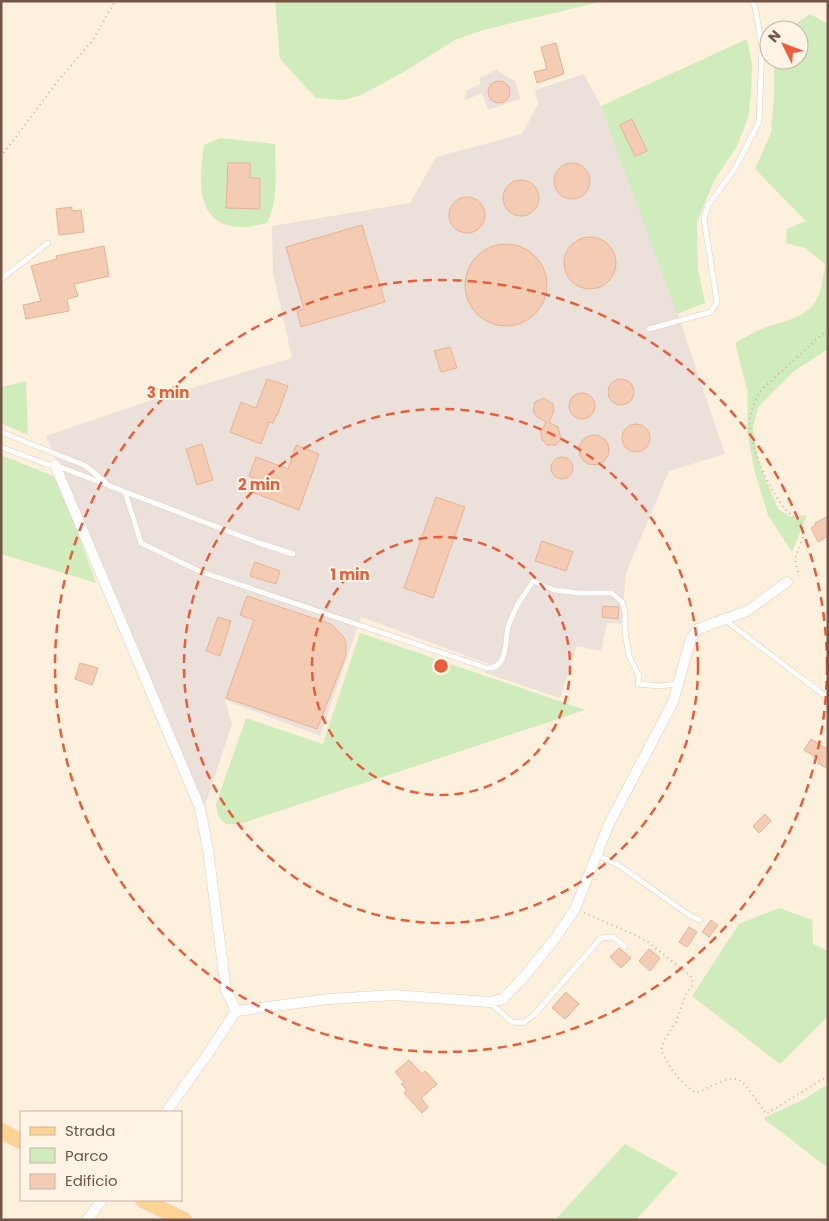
<svg xmlns="http://www.w3.org/2000/svg" width="829" height="1221" font-family="Poppins,sans-serif">
<rect width="100%" height="100%" fill="#fdf0dd"/>
<path fill="#ebe1da" d="M 496,70 L 515,81 L 520,99 L 488,110 L 482,93 L 464,101 L 467,90 L 481,84 L 479,78 Z
M 584,74 L 605,113 L 680,321 L 725,454 L 669,471 L 626,573 L 624,596 L 627,624 L 607,623 L 601,651 L 577,646 L 560,698 L 485,673 L 489,664 L 361,617 L 320,736 L 225,700 L 232,724 L 205,806 L 46,436 L 158,398 L 292,358 L 273,272 L 272,226 L 410,203 L 436,157 L 522,134 L 538,104 L 535,90 Z"/>
<path fill="#d0ebbc" d="M 275,1 L 604,1 L 483,30 L 455,40 L 402,73 L 361,95 L 344,100 L 316,98 L 280,59 Z
M 810,14 L 828,24 L 828,349 L 794,371 L 758,407 L 753,428 L 759,463 L 778,509 L 790,517 L 807,515 L 792,552 L 768,515 L 755,473 L 747,432 L 748,393 L 735,343 C 743,339 750,334 759,330 C 781,320 809,321 819,294 C 822,287 824,271 825,264 L 805,248 L 786,243 L 787,229 L 806,221 L 755,169 L 771,133 L 774,97 L 774,60 L 799,60 L 799,30 L 787,30 Z
M 747,39 L 752,64 L 751,95 L 748,118 L 737,146 L 714,181 L 697,222 L 698,269 L 705,303 L 677,314 L 601,106 Z
M 220,138 L 275,144 C 275,170 279,199 267,223 C 260,224 252,227 244,227 C 194,228 199,180 204,145 Z
M 26,381 L 28,435 L 1,423 L 1,387 Z
M 1,455 L 58,478 L 96,583 L 1,554 Z
M 360,633 L 559,701 L 585,710 L 240,824 L 225,824 L 218,816 L 216,804 L 246,718 L 323,744 Z
M 779,908 L 812,920 L 813,944 L 828,951 L 828,1016 L 780,1064 L 692,996 L 739,924 Z
M 828,1084 L 828,1168 L 763,1118 L 803,1100 Z
M 625,1144 L 678,1173 L 636,1220 L 555,1220 Z"/>
<path fill="#f4cbb3" stroke="#e8b193" d="M 556,43 L 564,74 L 537,83 L 534,72 L 547,69 L 541,47 Z
M488 92a11 11 0 1 1 22 0a11 11 0 1 1-22 0Z
M 632,119 L 647,151 L 635,156 L 620,125 Z
M554 181a18 18 0 1 1 36 0a18 18 0 1 1-36 0Z
M 228,163 L 250,163 L 250,178 L 260,178 L 260,209 L 226,208 Z
M503 198a18 18 0 1 1 36 0a18 18 0 1 1-36 0Z
M449 215a18 18 0 1 1 36 0a18 18 0 1 1-36 0Z
M 72,207 L 72,211 L 81,210 L 84,232 L 59,235 L 56,209 Z
M 362,225 L 385,302 L 301,327 L 297,311 L 304,309 L 286,247 Z
M564 263a26 26 0 1 1 52 0a26 26 0 1 1-52 0Z
M465 285a41 41 0 1 1 82 0a41 41 0 1 1-82 0Z
M 104,246 L 109,276 L 74,284 L 78,296 L 67,299 L 69,311 L 26,319 L 23,305 L 41,301 L 31,266 L 57,259 L 56,256 Z
M 450,347 L 457,368 L 441,372 L 434,351 Z
M 267,379 L 288,386 L 277,416 L 276,415 L 273,423 L 269,422 L 261,444 L 230,432 L 241,402 L 256,408 Z
M608 392a13 13 0 1 1 26 0a13 13 0 1 1-26 0Z
M569 406a13 13 0 1 1 26 0a13 13 0 1 1-26 0Z
M 544,398 L 553,404 L 554,411 L 549,422 L 558,427 L 561,439 L 556,445 L 547,445 L 542,440 L 541,433 L 546,422 L 537,417 L 533,411 L 535,402 Z
M622 438a14 14 0 1 1 28 0a14 14 0 1 1-28 0Z
M579 450a15 15 0 1 1 30 0a15 15 0 1 1-30 0Z
M 202,444 L 213,480 L 197,485 L 186,449 Z
M 296,445 L 319,454 L 299,510 L 249,491 L 253,478 L 249,476 L 256,457 L 288,469 Z
M551 468a11 11 0 1 1 22 0a11 11 0 1 1-22 0Z
M 436,497 L 465,507 L 433,598 L 404,588 Z
M 828,516 L 828,536 L 818,542 L 811,528 L 816,525 L 815,523 Z
M 542,541 L 573,552 L 566,571 L 535,561 Z
M 255,562 L 280,571 L 276,584 L 250,576 Z
M 247,596 L 331,624 L 343,636 L 346,643 L 346,655 L 317,729 L 226,698 L 254,620 L 240,615 Z
M 603,606 L 619,607 L 618,619 L 602,617 Z
M 218,617 L 231,621 L 220,656 L 206,651 Z
M 80,663 L 98,668 L 92,685 L 75,679 Z
M 811,739 L 827,749 L 828,748 L 828,769 L 818,763 L 820,760 L 804,750 Z
M 765,814 L 771,821 L 759,833 L 753,826 Z
M 711,920 L 718,925 L 709,937 L 702,932 Z
M 689,927 L 697,932 L 687,947 L 679,942 Z
M 619,948 L 631,958 L 621,968 L 610,957 Z
M 649,949 L 660,958 L 650,971 L 639,961 Z
M 566,992 L 579,1004 L 565,1019 L 552,1008 Z
M 409,1060 L 422,1074 L 425,1071 L 437,1084 L 421,1098 L 428,1107 L 422,1113 L 404,1093 L 407,1090 L 401,1084 L 404,1082 L 395,1072 Z"/>
<g fill="none" stroke-linecap="round" stroke-linejoin="round">
<defs>
<path id="lane" d="M 1,279 L 48,243
M 649,329 L 711,312 L 717,302 L 704,219 L 708,205 L 735,169 L 759,122 L 762,46 L 755,7 L 752,1
M 1,432 L 86,466 L 106,483
M 1,447 L 46,464 L 55,465 L 259,543 L 293,554
M 125,492 L 141,543 L 199,571 L 487,668 C 508,669 505,641 508,627 C 510,622 512,617 514,612 C 518,601 527,592 533,581 L 554,590 L 579,593 L 612,593 L 622,602 L 625,611 L 625,632 L 629,656 L 639,676 L 638,684 L 659,686 L 678,684
M 725,620 L 828,698
M 596,855 L 617,864 L 689,915 L 700,920
M 489,1002 L 512,1022 L 523,1023 L 534,1015 L 601,938 L 613,937 L 625,947"/>
<path id="street" d="M 55,465 L 200,808 L 208,850 L 226,990 L 236,1011 L 207,1055 L 166,1112
M 236,1011 L 329,999 L 394,995 L 489,1002 L 503,999 L 523,978 L 554,940 L 575,909 L 609,824 L 673,702 L 691,638 L 698,629 L 747,611 L 787,582
M 87,1220 L 102,1200"/>
<path id="primary" d="M 1,1131 L 21,1141
M 143,1200 L 184,1220"/>
</defs>
<use href="#lane" stroke="#e3cdbc" stroke-width="6"/>
<use href="#street" stroke="#e3cdbc" stroke-width="11"/>
<use href="#primary" stroke="#ded6d2" stroke-width="16"/>
<path stroke="#d8af97" stroke-width="2" stroke-dasharray="1 4" stroke-linecap="butt" d="M 825,1 L 828,5
M 1,157 L 57,82 L 93,40 L 115,1
M 798,572 C 797,567 795,562 796,557 C 797,548 806,537 803,528 C 800,518 790,516 785,509 C 770,491 750,448 750,425 C 749,413 755,402 759,392 L 828,329
M 584,913 L 629,932 L 648,942 L 692,977 L 692,986 L 686,994 L 676,1022 L 665,1039 L 661,1050 C 669,1068 680,1083 696,1093 C 744,1071 736,1072 766,1114 L 828,1076"/>
<use href="#lane" stroke="#fff" stroke-width="5"/>
<use href="#street" stroke="#fff" stroke-width="10"/>
<use href="#primary" stroke="#ffd393" stroke-width="15"/>
</g>
<g fill="none" stroke="#e95d3b" stroke-width="2.5" stroke-dasharray="9 6">
<circle cx="441" cy="666" r="129"/>
<circle cx="441" cy="666" r="257"/>
<circle cx="441" cy="666" r="386"/>
</g>
<circle cx="441" cy="666" r="8" fill="#e95d3b" stroke="#fff4e5" stroke-width="2.5"/>
<g font-size="15" text-anchor="middle" font-weight="bold" fill="#e95d3b" stroke="#fff4e5" stroke-width="4" stroke-linejoin="round" paint-order="stroke">
<text x="168" y="398">3 min</text>
<text x="259" y="490">2 min</text>
<text x="350" y="580">1 min</text>
</g>
<rect width="829" height="1221" fill="none" stroke="#745445" stroke-width="5"/>
<rect x="20" y="1111" width="162" height="90" fill="#fff4e5" stroke="#c7b4a5"/>
<rect x="30" y="1127" width="25" height="8" fill="#ffd393" stroke="#c7b4a5"/>
<text x="65" y="1136" font-size="15" fill="#745445">Strada</text>
<rect x="30" y="1148" width="25" height="15" fill="#d0ebbc" stroke="#c7b4a5"/>
<text x="65" y="1161" font-size="15" fill="#745445">Parco</text>
<rect x="30" y="1174" width="25" height="15" fill="#f4cbb3" stroke="#c7b4a5"/>
<text x="65" y="1186" font-size="15" fill="#745445">Edificio</text>
<g transform="translate(784 45) rotate(312)"><circle r="24" fill="#fff4e5" stroke="#c7b4a5"/>
<path d="M0-4L9 19L0 12L-9 19Z" fill="#ef5d3a"/>
<text y="-8" font-size="14" font-weight="bold" text-anchor="middle" fill="#745445">N</text>
</g>
</svg>
